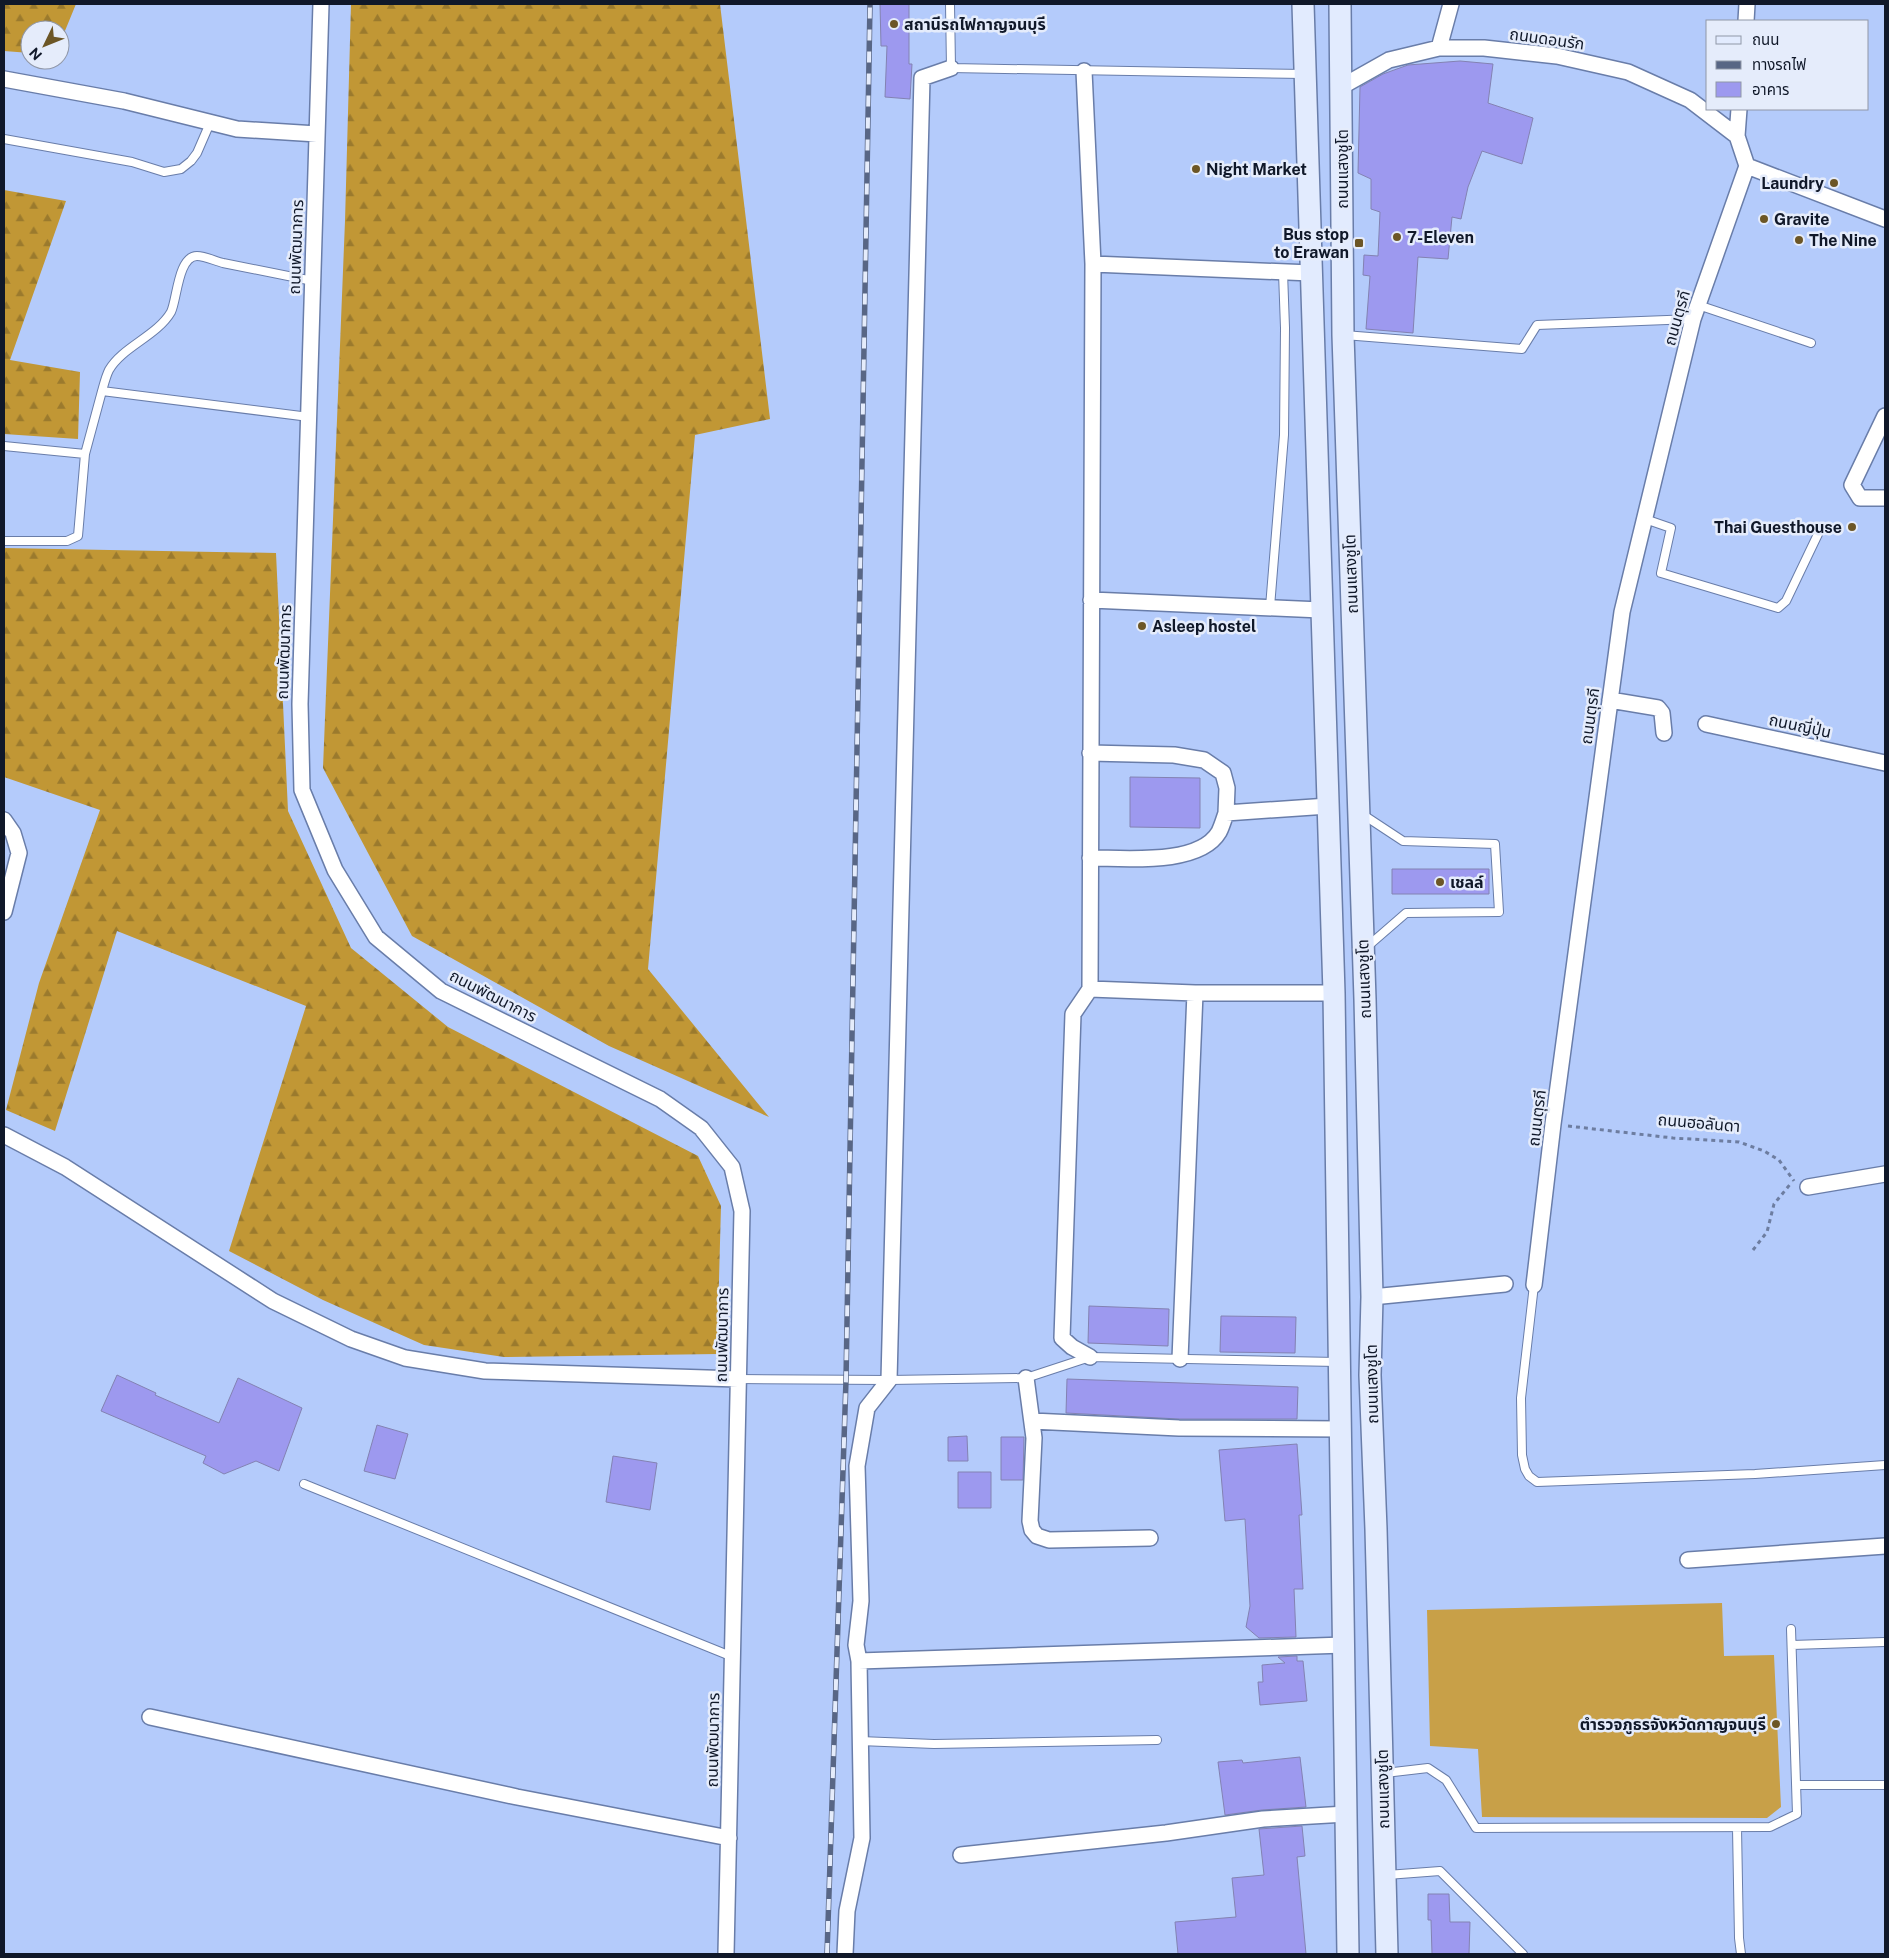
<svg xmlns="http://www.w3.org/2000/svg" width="1889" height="1958" font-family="'Public Sans','Noto Sans Thai',sans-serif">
<defs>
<pattern id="forest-firs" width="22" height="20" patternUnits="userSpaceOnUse" patternTransform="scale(1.25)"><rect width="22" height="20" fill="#c19735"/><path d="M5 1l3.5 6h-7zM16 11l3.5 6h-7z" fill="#9b7a2d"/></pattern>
</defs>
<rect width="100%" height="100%" fill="#b4cbfb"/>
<path fill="#c8a048" d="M 1722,1603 L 1724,1656 L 1774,1655 L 1781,1807 L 1767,1818 L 1482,1817 L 1478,1749 L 1430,1746 L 1427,1610 Z"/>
<path fill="url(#forest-firs)" d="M 4,4 L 76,4 L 60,43 L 60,30 L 30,30 L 30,53 L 4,51 Z
M 351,4 L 720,4 L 770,419 L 695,435 L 648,969 L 769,1117 L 609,1046 L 412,936 L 323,768 L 345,221 Z
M 4,190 L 66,201 L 10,360 L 80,372 L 78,439 L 4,434 Z
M 4,548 L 276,553 L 288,811 L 351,948 L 448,1027 L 698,1156 L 721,1206 L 717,1354 L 504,1357 L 424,1345 L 323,1300 L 229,1251 L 306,1006 L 117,931 L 55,1131 L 6,1110 L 39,983 L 100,810 L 4,777 Z"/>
<path fill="#9d99ef" stroke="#8382b2" d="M 880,4 L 909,4 L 909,64 L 912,64 L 910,99 L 885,97 L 887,46 L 881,46 Z
M 1460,61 L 1493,64 L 1488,103 L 1533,118 L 1522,164 L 1482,151 L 1468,187 L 1461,219 L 1452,217 L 1448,259 L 1418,257 L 1413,333 L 1366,329 L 1370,276 L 1363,275 L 1364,255 L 1378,256 L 1380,212 L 1371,209 L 1371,179 L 1358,173 L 1360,87 L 1383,74 L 1408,65 Z
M 1130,777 L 1200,778 L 1200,828 L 1130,827 Z
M 1392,869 L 1489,869 L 1489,894 L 1392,894 Z
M 1089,1306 L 1169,1309 L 1168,1346 L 1088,1343 Z
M 1221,1316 L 1296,1317 L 1295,1353 L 1220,1352 Z
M 117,1375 L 156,1393 L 155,1395 L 219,1423 L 238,1378 L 302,1408 L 279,1471 L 256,1461 L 224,1474 L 203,1463 L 206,1456 L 101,1411 Z
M 1067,1379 L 1298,1387 L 1297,1419 L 1179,1419 L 1066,1413 Z
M 377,1425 L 408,1434 L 395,1479 L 364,1471 Z
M 967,1436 L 968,1461 L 948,1461 L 948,1437 Z
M 1001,1437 L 1024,1437 L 1023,1480 L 1001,1480 Z
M 1297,1444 L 1302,1515 L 1299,1515 L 1303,1589 L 1294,1589 L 1296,1637 L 1259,1638 L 1246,1627 L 1250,1606 L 1245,1519 L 1225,1521 L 1219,1450 Z
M 613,1456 L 657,1463 L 650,1510 L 606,1502 Z
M 958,1472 L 991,1472 L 991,1508 L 958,1508 Z
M 1297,1656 L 1297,1661 L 1303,1661 L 1307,1701 L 1260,1705 L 1258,1682 L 1263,1682 L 1262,1665 L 1285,1663 L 1278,1657 Z
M 1300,1757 L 1306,1807 L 1262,1810 L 1225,1815 L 1218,1762 L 1242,1760 L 1243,1763 Z
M 1302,1826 L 1305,1856 L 1297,1857 L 1306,1954 L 1178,1954 L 1175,1922 L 1236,1917 L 1232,1878 L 1264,1875 L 1259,1829 Z
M 1428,1894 L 1449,1894 L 1450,1922 L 1470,1922 L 1469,1954 L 1432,1954 L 1431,1920 L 1428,1920 Z"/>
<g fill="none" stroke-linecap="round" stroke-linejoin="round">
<defs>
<path id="service" d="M 950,4 L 951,68 L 1304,74
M 4,139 L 132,162 L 164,172 L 181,169 L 191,161 L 197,153 L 210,123
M 1698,305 L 1811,343
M 1344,335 L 1522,349 L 1537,325 L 1693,319
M 102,391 C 104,384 106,376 109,370 C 122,347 157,336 171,312 C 177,300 178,256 197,256 C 205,256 215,261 223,263 C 253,269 283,275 313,281
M 4,446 L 85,454
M 1645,519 L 1671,528 L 1661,573 L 1778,608 L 1786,601 L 1819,532
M 4,541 L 67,541 L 78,536 L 85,454 L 102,391 L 309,417
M 1270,607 L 1284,435 L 1285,328 L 1283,272
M 1362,814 L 1403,841 L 1495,844 L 1499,912 L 1406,913 L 1368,946
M 1534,1285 L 1521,1398 L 1522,1455 L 1525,1469 L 1529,1476 L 1537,1482 L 1755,1474 L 1885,1465
M 738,1379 L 889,1380 L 1026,1378 L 1090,1357 L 1338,1362
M 304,1484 L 733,1657
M 1792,1645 L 1885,1642
M 860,1741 L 934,1744 L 1157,1740
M 1385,1773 L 1428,1768 L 1446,1780 L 1476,1828 L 1770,1827 L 1797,1814 L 1791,1629
M 1796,1785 L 1885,1785
M 1737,1828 L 1739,1938 L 1741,1954
M 1387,1875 L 1440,1871 L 1523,1954"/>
<path id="minor" d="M 321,4 L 300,704 L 302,790 L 335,870 L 376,937 L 441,991 L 660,1099 L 701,1128 L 732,1167 L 742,1211 L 726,1954
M 1746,21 L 1747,4
M 1439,48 L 1451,4
M 1084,71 L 1093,264 L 1090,989 L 1073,1014 L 1062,1338 L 1072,1347 L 1090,1357
M 4,79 L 124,101 L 237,129 L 317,134
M 1341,87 L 1389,60 L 1439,48 L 1484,48 L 1557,56 L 1628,72 L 1690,100 L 1737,136
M 1739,109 L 1737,136 L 1747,166
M 1747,166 L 1885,219
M 1093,264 L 1311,273
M 1885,416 L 1852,485 L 1860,498 L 1885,498
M 1091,600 L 1321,610
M 1610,700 L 1658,708 L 1662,713 L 1664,733
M 1706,724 L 1885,763
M 1090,753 L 1174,755 L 1204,760 L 1223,773 L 1227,788 L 1226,813
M 4,820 L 13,833 L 19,853 L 4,912
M 1090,858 C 1125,858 1199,866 1219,832 C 1222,826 1224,819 1226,813 L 1328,806
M 1090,989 L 1195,993 L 1334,993
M 4,1135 L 65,1167 L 273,1301 L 351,1339 L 405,1358 L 485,1371 L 738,1379
M 1808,1187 L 1885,1174
M 1534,1285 L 1553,1124 L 1622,612 L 1693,319 L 1747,166
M 1372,1297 L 1505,1284
M 1180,1359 L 1195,993
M 1026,1378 L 1034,1438 L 1030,1521 L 1032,1530 L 1037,1536 L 1049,1540 L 1150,1538
M 1032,1421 L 1179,1428 L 1341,1429
M 1688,1560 L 1885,1546
M 859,1661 L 1344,1645
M 150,1717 L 517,1797 L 729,1838
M 961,1855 L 1166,1833 L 1263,1819 L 1346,1814
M 845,1954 L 847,1911 L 862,1838 L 859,1661 L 856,1645 L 861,1601 L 857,1466 L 867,1408 L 889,1380 L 922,78 L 951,68"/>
<path id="secondary" d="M 1303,4 L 1334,993 L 1348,1954
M 1340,4 L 1343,335 L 1365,999 L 1372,1297 L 1370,1375 L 1376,1529 L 1387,1954"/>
</defs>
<use href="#service" stroke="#697da9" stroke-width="10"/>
<use href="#minor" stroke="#697da9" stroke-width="18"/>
<use href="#secondary" stroke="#697da9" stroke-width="24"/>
<path stroke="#6d7da0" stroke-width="3" stroke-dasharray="4 4" stroke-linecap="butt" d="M 1568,1126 L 1673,1138 L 1739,1142 L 1764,1151 L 1779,1160 L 1794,1181
M 1753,1250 L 1767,1232 L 1774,1204 L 1792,1182"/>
<use href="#service" stroke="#fff" stroke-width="8"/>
<use href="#minor" stroke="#fff" stroke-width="15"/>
<use href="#secondary" stroke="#e2ebfe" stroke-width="21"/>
<defs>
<path id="rail" d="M 827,1954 L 846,1380 L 870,4"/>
</defs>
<use href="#rail" stroke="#586685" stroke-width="5.5"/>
<use href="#rail" stroke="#e5ecfb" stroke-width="4" stroke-dasharray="11" stroke-linecap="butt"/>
</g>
<g fill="#6c5626" stroke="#e5ecfb" stroke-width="2">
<circle cx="894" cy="24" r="5"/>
<circle cx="1196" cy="169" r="5"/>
<circle cx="1834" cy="183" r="5"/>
<circle cx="1764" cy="219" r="5"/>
<circle cx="1397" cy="237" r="5"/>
<circle cx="1799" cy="240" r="5"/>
<rect x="1354" y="238" width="10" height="10" rx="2.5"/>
<circle cx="1852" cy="527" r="5"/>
<circle cx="1142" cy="626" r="5"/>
<circle cx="1440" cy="882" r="5"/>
<circle cx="1776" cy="1724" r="5"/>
</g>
<g text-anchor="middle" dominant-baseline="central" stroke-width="5" stroke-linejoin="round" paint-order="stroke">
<g font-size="16" font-weight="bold" fill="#101829" stroke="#e5ecfb" text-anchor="start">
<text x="904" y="24">สถานีรถไฟกาญจนบุรี</text>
<text x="1206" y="169">Night Market</text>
<text x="1824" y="183" text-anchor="end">Laundry</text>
<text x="1774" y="219">Gravite</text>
<text x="1349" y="234" text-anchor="end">Bus stop<tspan x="1349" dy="18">to Erawan</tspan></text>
<text x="1407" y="237">7-Eleven</text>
<text x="1809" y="240">The Nine</text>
<text x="1842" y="527" text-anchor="end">Thai Guesthouse</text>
<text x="1152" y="626">Asleep hostel</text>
<text x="1450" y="882">เชลล์</text>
<text x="1766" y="1724" text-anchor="end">ตำรวจภูธรจังหวัดกาญจนบุรี</text>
</g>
<g font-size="16" fill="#101829" stroke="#e5ecfb">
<text transform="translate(1547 39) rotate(8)">ถนนดอนรัก</text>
<text transform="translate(1342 169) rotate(-90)">ถนนแสงชูโต</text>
<text transform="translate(296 247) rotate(-88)">ถนนพัฒนาการ</text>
<text transform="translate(1677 318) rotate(-74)">ถนนตุรกี</text>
<text transform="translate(1351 574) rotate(-92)">ถนนแสงชูโต</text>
<text transform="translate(284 652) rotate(-88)">ถนนพัฒนาการ</text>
<text transform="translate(1590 716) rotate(-82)">ถนนตุรกี</text>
<text transform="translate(1800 726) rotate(12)">ถนนญี่ปุ่น</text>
<text transform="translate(1364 979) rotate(-92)">ถนนแสงชูโต</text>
<text transform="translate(493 996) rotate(27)">ถนนพัฒนาการ</text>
<text transform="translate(1537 1118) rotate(-83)">ถนนตุรกี</text>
<text transform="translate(1699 1123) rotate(5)">ถนนฮอลันดา</text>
<text transform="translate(722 1335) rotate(-89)">ถนนพัฒนาการ</text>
<text transform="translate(1372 1384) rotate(-91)">ถนนแสงชูโต</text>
<text transform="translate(713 1740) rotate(-89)">ถนนพัฒนาการ</text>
<text transform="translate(1383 1789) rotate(-91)">ถนนแสงชูโต</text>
</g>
</g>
<rect width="1889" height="1958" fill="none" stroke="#101829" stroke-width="10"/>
<rect x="1706" y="20" width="162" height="90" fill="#e5ecfb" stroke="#9097a7"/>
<rect x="1716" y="36" width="25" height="8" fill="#e2ebfe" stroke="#9097a7"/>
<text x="1752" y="45" font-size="15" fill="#101829">ถนน</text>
<rect x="1716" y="61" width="25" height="8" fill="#586685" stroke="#9097a7"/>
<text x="1752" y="70" font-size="15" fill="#101829">ทางรถไฟ</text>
<rect x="1716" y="82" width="25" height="15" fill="#9d99ef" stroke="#9097a7"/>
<text x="1752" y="95" font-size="15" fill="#101829">อาคาร</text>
<g transform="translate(45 45) rotate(227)"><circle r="24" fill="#e5ecfb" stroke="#9097a7"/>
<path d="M0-4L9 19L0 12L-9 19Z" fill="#6c5626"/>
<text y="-8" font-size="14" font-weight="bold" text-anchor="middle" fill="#101829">N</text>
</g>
</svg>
